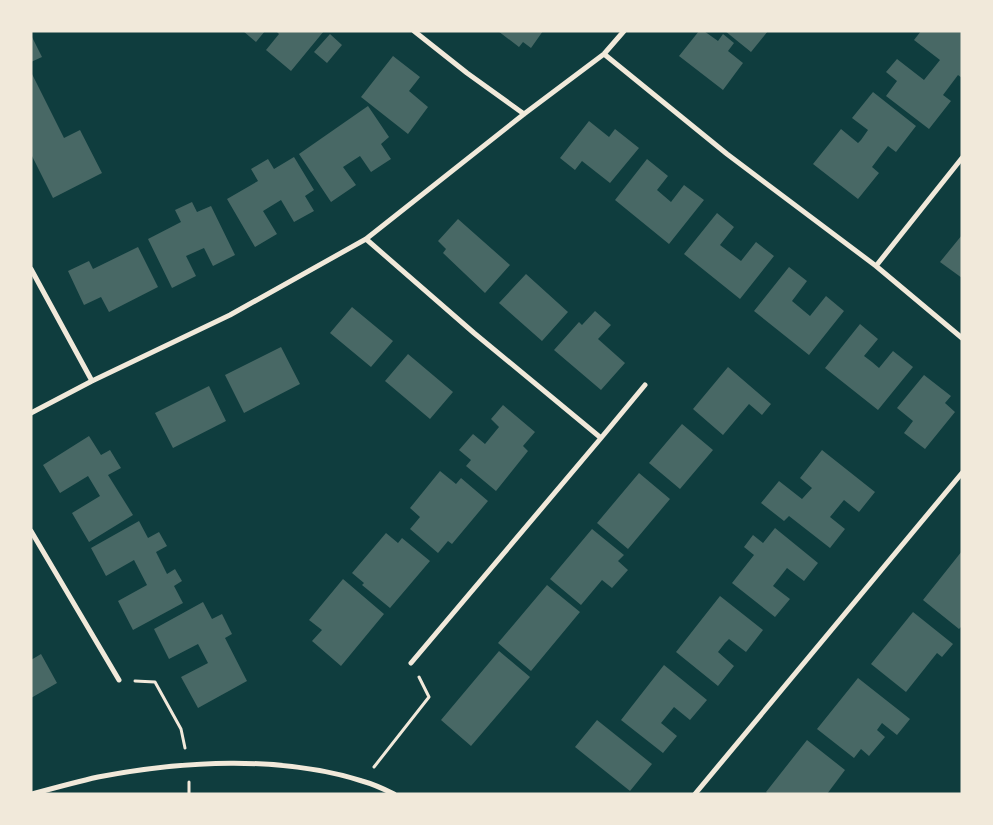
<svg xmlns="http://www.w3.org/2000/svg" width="993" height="825" font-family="'IBM Plex Sans',sans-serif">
<rect width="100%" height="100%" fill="#0f3d3e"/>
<path fill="#486865" d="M 243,31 L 265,31 L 256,42 Z
M 276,31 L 324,31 L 291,71 L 266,50 L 279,34 Z
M 498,31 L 543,31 L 531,48 L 523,42 L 519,47 Z
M 699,31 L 704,31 L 718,41 L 723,34 L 734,43 L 728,51 L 743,63 L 723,90 L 679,56 Z
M 725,31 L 768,31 L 751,52 Z
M 921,31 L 960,31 L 962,33 L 962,78 L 958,75 L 943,95 L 951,101 L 929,129 L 886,96 L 897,81 L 886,72 L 897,59 L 924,80 L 940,60 L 914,40 Z
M 330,34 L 342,45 L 327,63 L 314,52 Z
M 31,35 L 42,57 L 31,62 Z
M 393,56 L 420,77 L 409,91 L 428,107 L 408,134 L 361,97 Z
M 31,72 L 64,138 L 80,130 L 102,173 L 53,198 L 31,154 Z
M 873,92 L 916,126 L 896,152 L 888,146 L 881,155 L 872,167 L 879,173 L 858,199 L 813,164 L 841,129 L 858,143 L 861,140 L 868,130 L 852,118 Z
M 368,106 L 389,137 L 381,144 L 391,159 L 371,172 L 360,156 L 343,167 L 356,185 L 331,202 L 299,154 Z
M 589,121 L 609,137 L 615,129 L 639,148 L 610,183 L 582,161 L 575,170 L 560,158 Z
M 294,157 L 314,190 L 305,196 L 314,211 L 294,222 L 281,200 L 263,211 L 277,234 L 255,247 L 227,199 L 258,181 L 251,169 L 268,159 L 274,169 Z
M 647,159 L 668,176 L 657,190 L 671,202 L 684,185 L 704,200 L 669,244 L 615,200 Z
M 192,202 L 197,212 L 211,206 L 235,255 L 213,266 L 204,248 L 186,256 L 196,276 L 172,288 L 148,239 L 181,222 L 175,210 Z
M 717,213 L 734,227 L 720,245 L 741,261 L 756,242 L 774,256 L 740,299 L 684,254 Z
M 458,219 L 510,265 L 485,293 L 443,253 L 446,249 L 438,241 Z
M 962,235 L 962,278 L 940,262 Z
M 138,247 L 158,287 L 109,312 L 101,297 L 84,305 L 68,271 L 89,261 L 93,269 Z
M 789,267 L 807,281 L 792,301 L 810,316 L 826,296 L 844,311 L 809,355 L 754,311 Z
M 526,274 L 568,312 L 542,341 L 499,303 Z
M 352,307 L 393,341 L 371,367 L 330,333 Z
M 595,311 L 611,325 L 598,339 L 625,363 L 601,390 L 554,350 L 579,322 L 582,325 Z
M 860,324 L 878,339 L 864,356 L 872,362 L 879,368 L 893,351 L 913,367 L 878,410 L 825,368 Z
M 281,347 L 300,384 L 244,413 L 225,375 Z
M 408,354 L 453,392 L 430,419 L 385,381 Z
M 728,367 L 771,404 L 762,415 L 749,404 L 723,435 L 693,409 Z
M 924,375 L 951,396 L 945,403 L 955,412 L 925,449 L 904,433 L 913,421 L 897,408 Z
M 209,386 L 226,421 L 173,448 L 155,413 Z
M 503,405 L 535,432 L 523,446 L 528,451 L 496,491 L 466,466 L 471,460 L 459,450 L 473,434 L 485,444 L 499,427 L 491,419 Z
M 682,424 L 713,450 L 680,489 L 649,463 Z
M 89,436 L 101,455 L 110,450 L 121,468 L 108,475 L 133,515 L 89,542 L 72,513 L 100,496 L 88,476 L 60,493 L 43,465 Z
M 822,450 L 875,492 L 859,512 L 844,500 L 830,517 L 845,529 L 830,548 L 789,516 L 784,521 L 761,503 L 779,481 L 802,499 L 812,488 L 800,478 Z
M 440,471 L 456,484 L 461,478 L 488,501 L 452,544 L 448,541 L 438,553 L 410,529 L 420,517 L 410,508 Z
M 639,473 L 670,499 L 628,549 L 597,523 Z
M 139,521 L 148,538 L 159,532 L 167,546 L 156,552 L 167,574 L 175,569 L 182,581 L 174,586 L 183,603 L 133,630 L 118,601 L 147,585 L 134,560 L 106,576 L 91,548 Z
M 775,528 L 818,563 L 804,581 L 787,568 L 773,586 L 790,599 L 775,617 L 732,583 L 754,555 L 744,547 L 753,535 L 763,543 Z
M 592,529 L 624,555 L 618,561 L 628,570 L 612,588 L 602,580 L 581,605 L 550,579 Z
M 386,533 L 398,543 L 402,538 L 430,561 L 390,608 L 362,585 L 364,583 L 352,573 Z
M 962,551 L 962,626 L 959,629 L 923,600 Z
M 343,579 L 384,614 L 341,666 L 312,641 L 322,630 L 309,620 Z
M 547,585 L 580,612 L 531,671 L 498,643 Z
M 720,596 L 763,630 L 746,652 L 729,639 L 725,643 L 718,652 L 734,666 L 718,686 L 676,652 Z
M 203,602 L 212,619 L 222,614 L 232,634 L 225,638 L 247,681 L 198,708 L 181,677 L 208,663 L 198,644 L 169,659 L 154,629 Z
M 913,612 L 953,644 L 942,657 L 937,653 L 906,692 L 871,664 Z
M 499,651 L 530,677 L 471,746 L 441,720 Z
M 41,654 L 57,683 L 31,698 L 31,660 Z
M 664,665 L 707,700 L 690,720 L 674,707 L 661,723 L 677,736 L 663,753 L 621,720 Z
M 858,678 L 910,719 L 897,735 L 882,723 L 877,730 L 885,737 L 869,756 L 861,749 L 854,758 L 817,729 Z
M 597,720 L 652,764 L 630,791 L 575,747 Z
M 807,740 L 845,770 L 827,794 L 768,794 L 766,792 Z"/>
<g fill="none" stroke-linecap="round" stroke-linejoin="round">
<path stroke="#f1e9da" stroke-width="3" d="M 135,681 L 155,682 L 181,729 L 185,748
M 374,767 L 429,697 L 419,677
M 189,782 L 189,794"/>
<path stroke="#f1e9da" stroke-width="5" d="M 414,31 L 467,73 L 524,114
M 604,54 L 727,154 L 876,266 L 962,338
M 366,239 L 474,333 L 601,438 L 411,663
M 876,266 L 962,158
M 31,269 L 92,381
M 31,413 L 92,381 L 230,315 L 366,239 L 524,114 L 604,54 L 624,31
M 601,438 L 645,385
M 31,531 L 119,680
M 32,794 C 54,788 76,782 98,777 C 182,761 280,755 362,781 C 373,784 384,789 394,794
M 695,794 L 962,473"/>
</g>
<rect width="993" height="825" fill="none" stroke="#f1e9da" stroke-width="65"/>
</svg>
